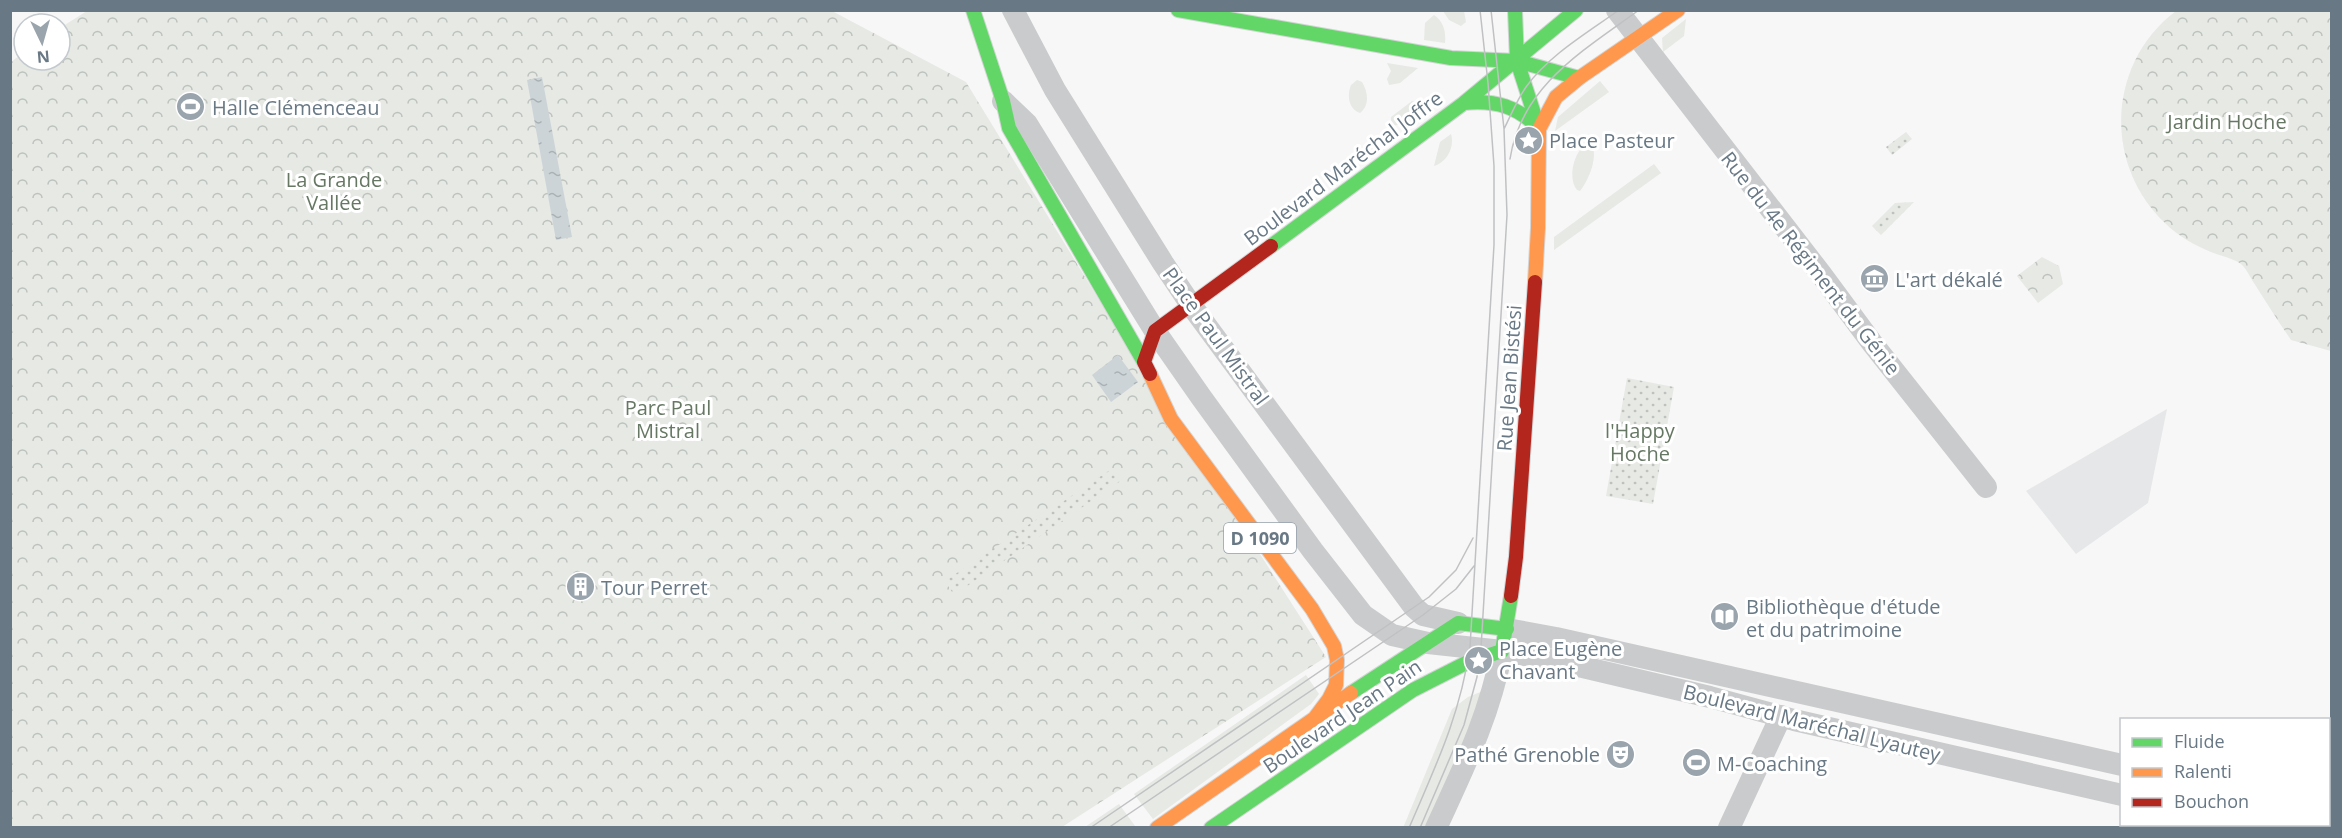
<svg xmlns="http://www.w3.org/2000/svg" width="2342" height="838" font-family="'Open Sans',sans-serif">
<defs>
<pattern id="park-crowns" width="20" height="18" patternUnits="userSpaceOnUse" patternTransform="scale(1.5)"><rect width="20" height="18" fill="#e6e9e4"/><path d="M2 6a3 3 0 1 1 6 0M12 15a3 3 0 1 1 6 0" fill="none" stroke="#bec2be"/></pattern>
<pattern id="garden-dots" width="8" height="8" patternUnits="userSpaceOnUse" patternTransform="scale(1.5)"><rect width="8" height="8" fill="#e6e9e4"/><path d="M2 2h.1M6 6h.1" fill="none" stroke="#bec2be" stroke-width="1.8" stroke-linecap="round"/></pattern>
<pattern id="water-ripples" width="26" height="14" patternUnits="userSpaceOnUse" patternTransform="scale(1.5)"><rect width="26" height="14" fill="#cdd4d8"/><path d="M2 4q2-2 4 0t4 0M15 11q2-2 4 0t4 0" fill="none" stroke="#aab1b5"/></pattern>
</defs>
<rect width="100%" height="100%" fill="#f7f7f7"/>
<path fill="#e6e7e8" d="M 2167,409 L 2148,503 L 2076,554 L 2026,491 Z"/>
<path fill="#e6e9e4" d="M 1443,11 L 1464,11 L 1466,22 L 1461,26 L 1449,20 Z
M 1434,15 C 1444,22 1446,32 1445,43 L 1424,40 L 1425,23 Z
M 1686,19 L 1684,36 L 1663,52 L 1662,38 Z
M 1387,63 L 1418,68 L 1400,83 L 1389,85 L 1387,79 L 1391,71 Z
M 1357,80 L 1362,82 C 1368,92 1370,105 1360,113 C 1348,109 1347,95 1351,85 Z
M 1600,81 L 1609,92 L 1555,131 L 1558,117 Z
M 1412,101 L 1430,108 L 1415,122 L 1391,126 L 1391,117 Z
M 1451,134 C 1455,147 1447,162 1434,166 L 1440,142 Z
M 1590,142 C 1600,154 1589,180 1580,191 L 1577,190 C 1567,178 1574,148 1590,142 Z
M 1654,164 L 1661,173 L 1554,250 L 1554,237 Z
M 1306,675 L 1319,694 L 1311,704 L 1153,819 L 1134,794 Z
M 1488,689 L 1430,827 L 1403,828 L 1452,709 L 1468,697 Z
M 1119,804 L 1135,826 L 1085,827 Z"/>
<path fill="url(#park-crowns)" d="M 87,11 L 832,11 L 966,82 L 1140,367 L 1326,657 L 1062,827 L 11,828 L 11,62 L 24,52 L 24,60 L 60,60 L 60,28 Z
M 2176,11 L 2331,11 L 2331,351 L 2291,340 C 2278,321 2266,302 2254,283 C 2250,277 2246,268 2241,264 C 2233,258 2220,256 2211,252 C 2194,245 2178,236 2165,223 C 2102,163 2108,62 2176,11 Z
M 2042,257 L 2059,266 L 2063,284 L 2038,303 L 2017,276 Z"/>
<path fill="url(#garden-dots)" d="M 1906,132 L 1912,139 L 1892,155 L 1886,147 Z
M 1914,202 L 1881,235 L 1872,226 L 1895,203 Z
M 1627,378 L 1674,387 L 1653,504 L 1606,496 Z
M 1113,468 L 1122,480 L 954,595 L 945,581 Z"/>
<path fill="url(#water-ripples)" d="M 542,77 L 572,237 L 556,240 L 527,80 Z
M 1118,355 L 1138,382 L 1111,402 L 1092,375 Z"/>
<g fill="none" stroke-linecap="round" stroke-linejoin="round">
<defs>
<path id="fast" d="M 973,10 L 1003,101 L 1009,128 L 1144,362
M 1178,10 L 1451,58 L 1517,61 L 1579,78
M 1515,10 L 1517,61 L 1539,129
M 1464,103 C 1495,100 1518,106 1539,129
M 1271,246 L 1464,103 L 1576,10
M 1351,693 L 1458,623 L 1507,629
M 1211,828 L 1413,690 L 1468,662 L 1502,651 L 1511,596"/>
<path id="slow" d="M 1535,282 L 1538,228 L 1539,129 L 1556,97 L 1579,78 L 1678,10
M 1150,374 L 1171,419 L 1312,609 L 1334,646 L 1337,660 L 1336,685 L 1329,699 L 1314,719
M 1157,828 L 1351,693"/>
<path id="jam" d="M 1150,374 L 1144,362 L 1155,331 L 1271,246
M 1511,596 L 1516,557 L 1535,282"/>
</defs>
<use href="#fast" stroke="#d4d5d6" stroke-width="16"/>
<use href="#slow" stroke="#d4d5d6" stroke-width="16"/>
<use href="#jam" stroke="#d4d5d6" stroke-width="16"/>
<path stroke="#cacbcc" stroke-width="22" d="M 1013,10 L 1055,90 L 1163,263 L 1191,305 L 1414,607 L 1423,615 L 1458,623
M 1617,10 L 1821,274 L 1872,343 L 1986,487
M 1003,101 L 1027,124 L 1155,331 L 1201,397 L 1313,551 L 1363,615 L 1392,635 L 1428,643 L 1502,651 L 1553,660 L 1710,697 L 1794,720 L 2122,795
M 1507,629 L 1556,638 L 2122,765
M 2328,754 L 2332,752
M 2258,824 L 2264,828
M 2294,824 L 2297,828
M 1436,828 C 1464,767 1489,717 1502,651
M 1729,828 L 1781,716
M 2202,828 L 2204,824"/>
<use href="#fast" stroke="#63d668" stroke-width="14"/>
<use href="#slow" stroke="#ff974d" stroke-width="14"/>
<use href="#jam" stroke="#b3261e" stroke-width="14"/>
<path stroke="#c0c1c3" stroke-width="1.5" d="M 1504,129 C 1511,115 1517,100 1526,87 C 1549,55 1587,33 1619,10
M 1510,159 C 1521,86 1584,50 1639,10
M 1090,828 L 1429,597 L 1456,570 L 1473,538
M 1108,828 L 1423,615 L 1456,589 L 1474,566
M 1409,828 C 1436,765 1460,716 1470,647 L 1494,245 L 1494,166 L 1488,83 L 1480,10
M 1420,828 L 1464,725 L 1477,677 L 1481,648 L 1507,215 L 1504,129 L 1491,10"/>
</g>
<defs>
<symbol id="stadium-disc" viewBox="-11 -11 22 22"><circle r="9.5" fill="#9aa4ad" stroke="#fff"/><path d="M0-5a6.5 5 0 1 0 0 10a6.5 5 0 1 0 0-10ZM-3.5-1.8h7v3.6h-7Z" fill="#fff"/></symbol>
<symbol id="sight-disc" viewBox="-11 -11 22 22"><circle r="9.5" fill="#9aa4ad" stroke="#fff"/><path d="M0-6L1.8-2.2L6-1.7L2.9 1.2L3.7 5.4L0 3.3L-3.7 5.4L-2.9 1.2L-6-1.7L-1.8-2.2Z" fill="#fff"/></symbol>
<symbol id="museum-disc" viewBox="-11 -11 22 22"><circle r="9.5" fill="#9aa4ad" stroke="#fff"/><path d="M0-6L6-3V-2H-6V-3ZM-5-1h2V3h-2ZM-1-1h2V3h-2ZM3-1h2V3H3ZM-6 4H6V6H-6Z" fill="#fff"/></symbol>
<symbol id="building-disc" viewBox="-11 -11 22 22"><circle r="9.5" fill="#9aa4ad" stroke="#fff"/><path d="M-4-6H4V6H1V3H-1V6H-4ZM-2.5-4.3h1.7v1.8h-1.7ZM.8-4.3h1.7v1.8H.8ZM-2.5-1h1.7V.8h-1.7ZM.8-1h1.7V.8H.8Z" fill="#fff"/></symbol>
<symbol id="library-disc" viewBox="-11 -11 22 22"><circle r="9.5" fill="#9aa4ad" stroke="#fff"/><path d="M-6-4Q-3-5.5-.7-3.5V5Q-3 3-6 4ZM6-4Q3-5.5 .7-3.5V5Q3 3 6 4Z" fill="#fff"/></symbol>
<symbol id="theatre-disc" viewBox="-11 -11 22 22"><circle r="9.5" fill="#9aa4ad" stroke="#fff"/><path d="M-5-5.5Q0-4 5-5.5V0Q5 5 0 6Q-5 5-5 0ZM-3.3-2.5H-1v1.5H-3.3ZM1-2.5H3.3v1.5H1ZM-2.8 1Q0 5.5 2.8 1Z" fill="#fff"/></symbol>
</defs>
<g fill-rule="evenodd">
<use href="#stadium-disc" x="174" y="90" width="33" height="33"/>
<use href="#sight-disc" x="1512" y="124" width="33" height="33"/>
<use href="#museum-disc" x="1858" y="262" width="33" height="33"/>
<use href="#building-disc" x="564" y="570" width="33" height="33"/>
<use href="#library-disc" x="1708" y="600" width="33" height="33"/>
<use href="#sight-disc" x="1462" y="644" width="33" height="33"/>
<use href="#theatre-disc" x="1604" y="738" width="33" height="33"/>
<use href="#stadium-disc" x="1680" y="746" width="33" height="33"/>
</g>
<g text-anchor="middle" dominant-baseline="central" stroke-width="6" stroke-linejoin="round" paint-order="stroke">
<rect fill="#fff" stroke="#95a0aa" stroke-width="1.5" x="1224" y="523" width="72" height="30" rx="4.5"/>
<g font-size="18" font-weight="bold" fill="#687885">
<text x="1260" y="538">D 1090</text>
</g>
<g font-size="20" fill="#687885" stroke="#fff" text-anchor="start">
<text x="212" y="107">Halle Clémenceau</text>
<text x="1549" y="140">Place Pasteur</text>
<text x="1895" y="279">L'art dékalé</text>
<text x="601" y="587">Tour Perret</text>
<text x="1746" y="606">Bibliothèque d'étude<tspan x="1746" dy="23">et du patrimoine</tspan></text>
<text x="1499" y="648">Place Eugène<tspan x="1499" dy="23">Chavant</tspan></text>
<text x="1600" y="754" text-anchor="end">Pathé Grenoble</text>
<text x="1717" y="763">M-Coaching</text>
</g>
<g font-size="20" fill="#667863" stroke="#fff">
<text x="2227" y="121">Jardin Hoche</text>
<text x="334" y="179">La Grande<tspan x="334" dy="23">Vallée</tspan></text>
<text x="668" y="407">Parc Paul<tspan x="668" dy="23">Mistral</tspan></text>
<text x="1640" y="430">l'Happy<tspan x="1640" dy="23">Hoche</tspan></text>
</g>
<g font-size="20" fill="#687885" stroke="#fff">
<text transform="translate(1343 168) rotate(-37)">Boulevard Maréchal Joffre</text>
<text transform="translate(1811 263) rotate(52)">Rue du 4e Régiment du Génie</text>
<text transform="translate(1216 336) rotate(54)">Place Paul Mistral</text>
<text transform="translate(1509 378) rotate(-86)">Rue Jean Bistési</text>
<text transform="translate(1342 716) rotate(-34)">Boulevard Jean Pain</text>
<text transform="translate(1812 723) rotate(14)">Boulevard Maréchal Lyautey</text>
</g>
</g>
<rect width="2342" height="838" fill="none" stroke="#687885" stroke-width="24"/>
<rect x="2120" y="718" width="210" height="108" fill="#ffffff" stroke="#c3c9ce" stroke-width="1.5"/>
<rect x="2132" y="738" width="30" height="9" fill="#63d668" stroke="#c3c9ce" stroke-width="1.5"/>
<text x="2174" y="748" font-size="18" fill="#687885">Fluide</text>
<rect x="2132" y="768" width="30" height="9" fill="#ff974d" stroke="#c3c9ce" stroke-width="1.5"/>
<text x="2174" y="778" font-size="18" fill="#687885">Ralenti</text>
<rect x="2132" y="798" width="30" height="9" fill="#b3261e" stroke="#c3c9ce" stroke-width="1.5"/>
<text x="2174" y="808" font-size="18" fill="#687885">Bouchon</text>
<g transform="translate(42 42) rotate(175)"><circle r="28" fill="#ffffff" stroke="#c3c9ce" stroke-width="1.5"/>
<path d="M0-4.5L10 22L0 15L-10 22Z" fill="#9aa4ad"/>
<text y="-9" font-size="16" font-weight="bold" text-anchor="middle" fill="#687885">N</text>
</g>
</svg>
